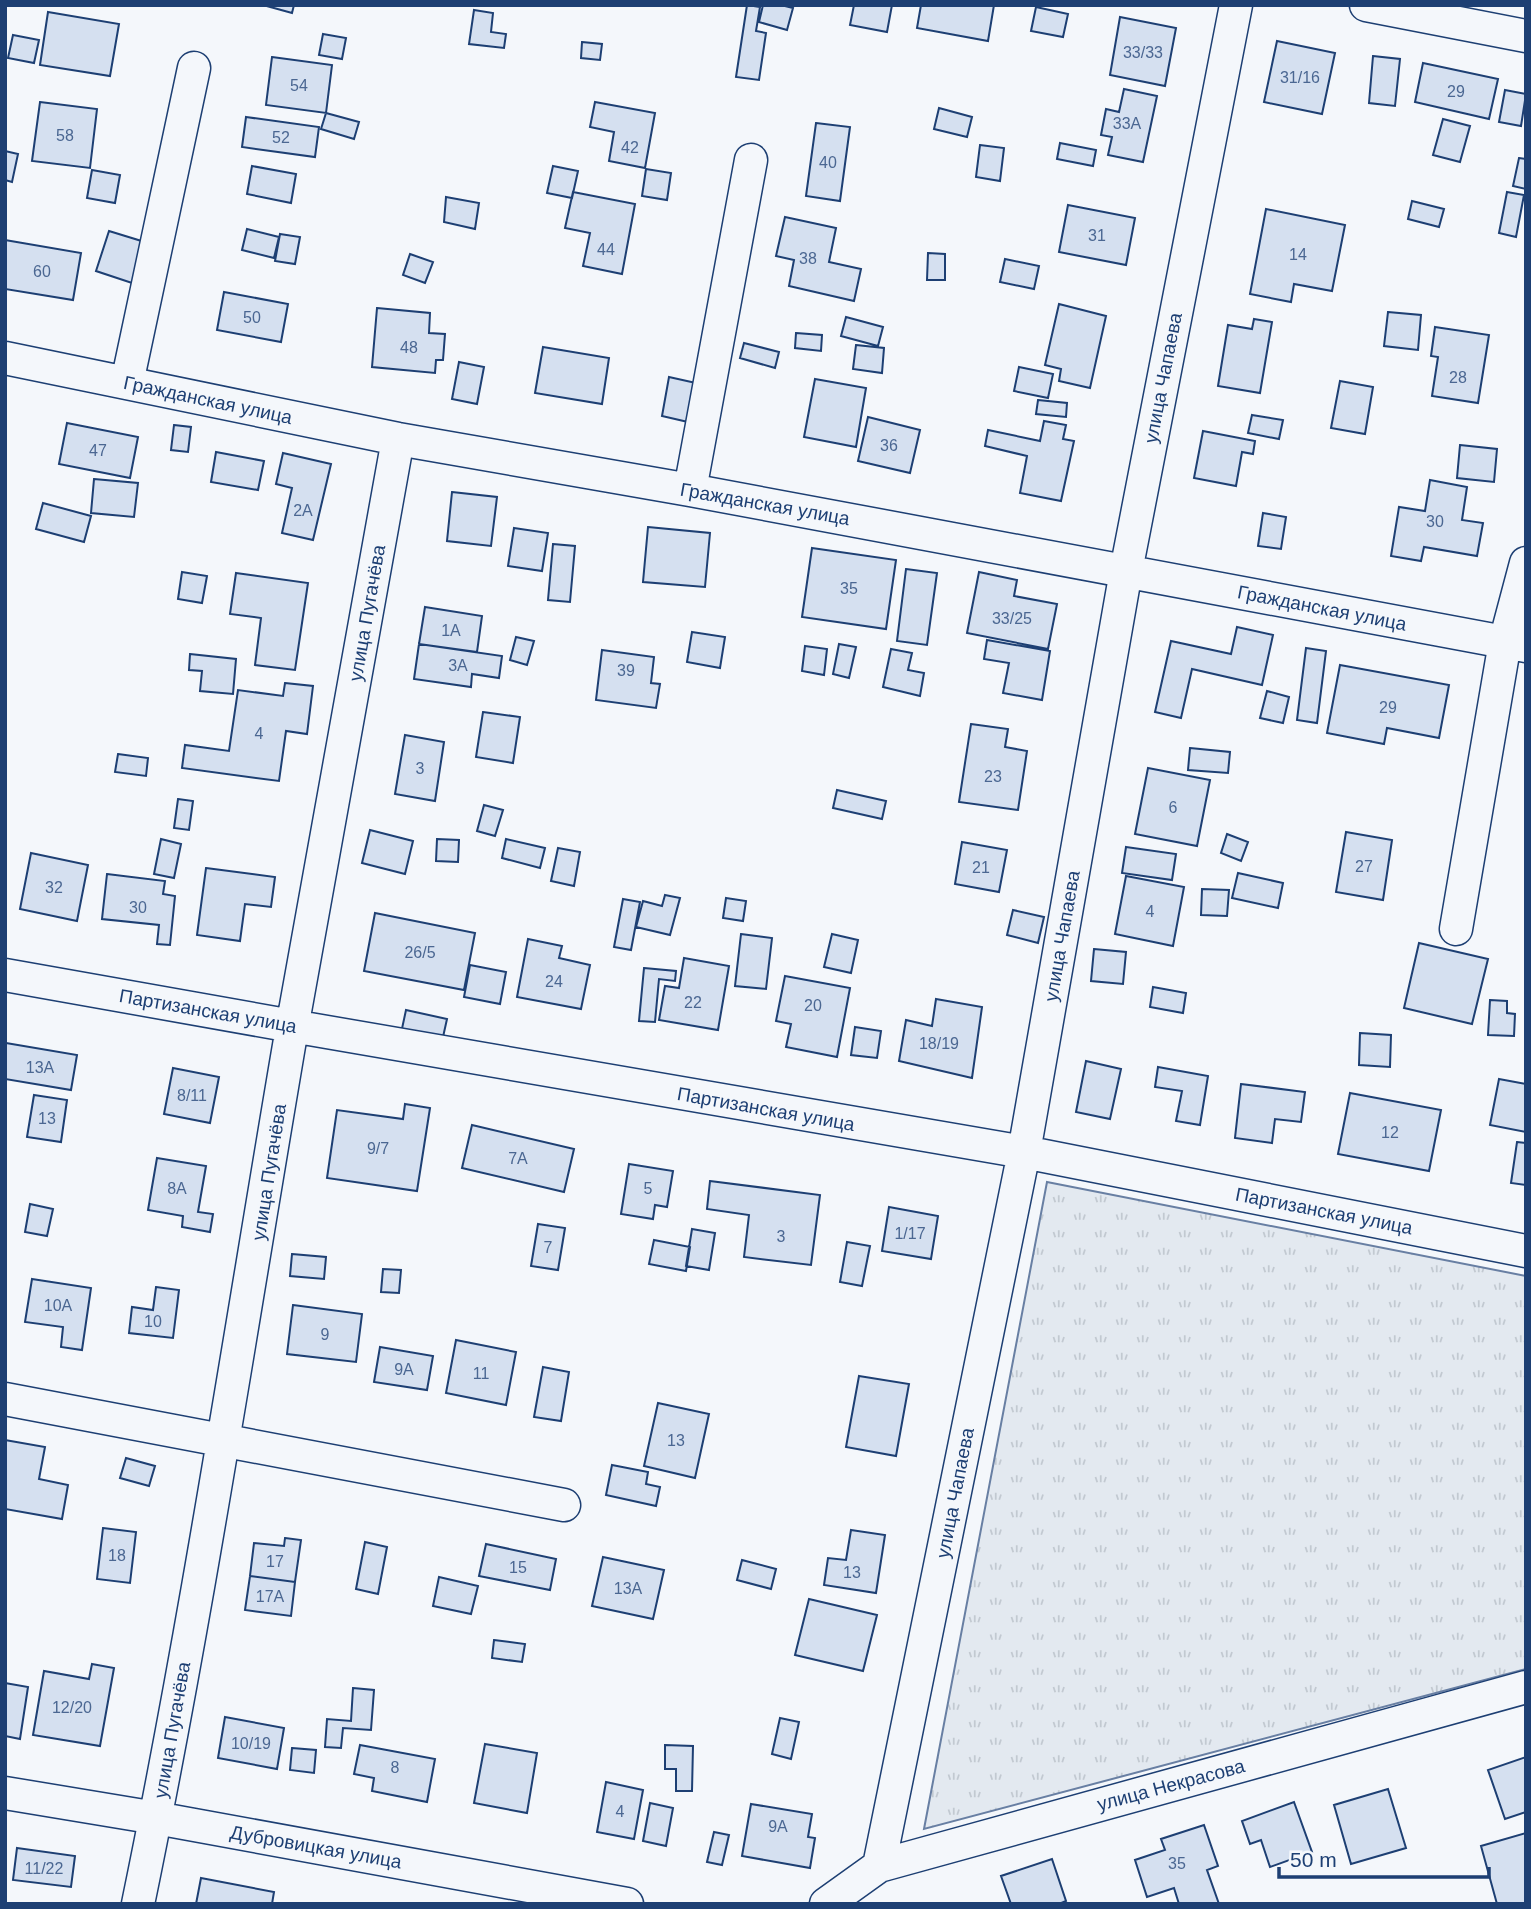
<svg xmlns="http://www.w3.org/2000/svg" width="1531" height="1909" font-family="Arial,sans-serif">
<defs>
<pattern id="park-tufts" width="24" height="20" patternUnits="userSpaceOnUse" patternTransform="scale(1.75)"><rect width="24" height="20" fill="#e3e9f0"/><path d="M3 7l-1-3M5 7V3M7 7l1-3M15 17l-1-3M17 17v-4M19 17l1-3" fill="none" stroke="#c2c9d1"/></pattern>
</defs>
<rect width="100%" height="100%" fill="#f4f7fb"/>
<path fill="url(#park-tufts)" stroke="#687fa3" stroke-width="2" d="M 1047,1182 L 1526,1276 L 1526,1669 L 924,1829 Z"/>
<path fill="#d5e0f0" stroke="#1d3f73" stroke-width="2" d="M 263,5 L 294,5 L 292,13 Z
M 747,5 L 760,7 L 756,31 L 766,33 L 759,80 L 736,77 Z
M 763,5 L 781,5 L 793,8 L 787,30 L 759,22 Z
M 854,5 L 892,5 L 887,32 L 850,25 Z
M 921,5 L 994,5 L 988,41 L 917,28 Z
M 1036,7 L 1068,14 L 1063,37 L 1031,31 Z
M 474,10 L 493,13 L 491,32 L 506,34 L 504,48 L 469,44 Z
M 48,12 L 119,24 L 110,76 L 40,65 Z
M 1120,17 L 1176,28 L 1165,86 L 1110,75 Z
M 323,34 L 346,38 L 342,59 L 319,55 Z
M 13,35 L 39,40 L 34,63 L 8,58 Z
M 1277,41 L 1335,53 L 1322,114 L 1264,102 Z
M 582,42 L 602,44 L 600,60 L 581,58 Z
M 1373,56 L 1400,59 L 1395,106 L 1369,103 Z
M 272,57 L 332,65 L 326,113 L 266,105 Z
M 1423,63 L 1498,79 L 1489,119 L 1415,102 Z
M 1124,89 L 1157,96 L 1143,162 L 1108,155 L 1112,137 L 1101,135 L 1106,109 L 1119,112 Z
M 1505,90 L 1526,94 L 1521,126 L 1499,122 Z
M 40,102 L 97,109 L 90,168 L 32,161 Z
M 595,102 L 655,113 L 645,168 L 609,161 L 614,132 L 590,127 Z
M 939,108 L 972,117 L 967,137 L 934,129 Z
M 326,113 L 359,122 L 354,139 L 321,129 Z
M 246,117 L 319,127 L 315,157 L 242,147 Z
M 1443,119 L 1470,126 L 1460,162 L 1433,155 Z
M 816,123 L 850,127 L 840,201 L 806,196 Z
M 1060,143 L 1096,150 L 1093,166 L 1057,159 Z
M 980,145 L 1004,148 L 1000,181 L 976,177 Z
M 5,151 L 18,154 L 12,182 L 5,180 Z
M 1519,158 L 1526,159 L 1526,189 L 1513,186 Z
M 252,166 L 296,174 L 291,203 L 247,194 Z
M 553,166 L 578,171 L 572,198 L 547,193 Z
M 646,169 L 671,173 L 667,200 L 642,196 Z
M 92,170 L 120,175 L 115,203 L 87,198 Z
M 573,192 L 635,204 L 622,274 L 583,266 L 590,233 L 565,228 Z
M 1507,192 L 1524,195 L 1516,237 L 1499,233 Z
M 446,197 L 479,203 L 475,229 L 444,222 Z
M 1412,201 L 1444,209 L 1439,227 L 1408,219 Z
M 1068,205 L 1135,218 L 1126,265 L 1059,252 Z
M 1266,209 L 1345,225 L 1332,291 L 1294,284 L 1291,302 L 1250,294 Z
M 785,217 L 836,228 L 829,262 L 861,269 L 854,301 L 789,286 L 794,260 L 776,256 Z
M 247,229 L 279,237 L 274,258 L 242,250 Z
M 109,231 L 148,243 L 135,284 L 96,271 Z
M 280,234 L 300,237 L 295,264 L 275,261 Z
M 5,240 L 81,253 L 73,300 L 5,289 Z
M 928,253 L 945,254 L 945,280 L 927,280 Z
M 410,254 L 433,262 L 425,283 L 403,275 Z
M 1005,259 L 1039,266 L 1034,289 L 1000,282 Z
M 224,292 L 288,304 L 281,342 L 217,330 Z
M 1059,304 L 1106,316 L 1090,388 L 1059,381 L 1061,369 L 1045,365 Z
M 377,308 L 430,313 L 429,333 L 445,334 L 443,360 L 436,360 L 435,373 L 372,367 Z
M 1388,312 L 1421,315 L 1418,350 L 1384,346 Z
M 846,317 L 883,327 L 878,346 L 841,336 Z
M 1254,319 L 1272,322 L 1260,393 L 1218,386 L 1228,325 L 1252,329 Z
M 1435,327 L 1489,335 L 1478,403 L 1432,396 L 1438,357 L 1431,356 Z
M 796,333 L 822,335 L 821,351 L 795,348 Z
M 744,343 L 779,352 L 775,368 L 740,358 Z
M 856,345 L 884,348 L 882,373 L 853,369 Z
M 543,347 L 609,358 L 602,404 L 535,393 Z
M 459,362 L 484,367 L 477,404 L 452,399 Z
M 1019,367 L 1053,374 L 1048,398 L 1014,391 Z
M 669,377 L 696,383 L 688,422 L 662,416 Z
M 815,379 L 866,388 L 856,447 L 804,437 Z
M 1340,381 L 1373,387 L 1365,434 L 1331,428 Z
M 1038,400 L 1067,403 L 1066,417 L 1036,414 Z
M 1252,415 L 1283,420 L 1279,439 L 1248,433 Z
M 868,417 L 920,430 L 910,473 L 858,461 Z
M 1044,421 L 1066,425 L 1063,439 L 1074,441 L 1061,501 L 1020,493 L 1027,456 L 985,446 L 988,430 L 1040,441 Z
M 67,423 L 138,437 L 130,478 L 59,464 Z
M 174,425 L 191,427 L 188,452 L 171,450 Z
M 1203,431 L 1255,441 L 1253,454 L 1242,452 L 1236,486 L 1194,478 Z
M 1460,445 L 1497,449 L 1494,482 L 1457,478 Z
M 216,452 L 264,461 L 258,490 L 211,482 Z
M 283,453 L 331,464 L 313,540 L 282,533 L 292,488 L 276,484 Z
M 94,479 L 138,483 L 134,517 L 91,513 Z
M 1430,480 L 1467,487 L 1462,520 L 1483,523 L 1477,556 L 1424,547 L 1421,561 L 1391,556 L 1399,507 L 1425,511 Z
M 452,492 L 497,497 L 491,546 L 447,541 Z
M 43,503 L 91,516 L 84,542 L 36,529 Z
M 1263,513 L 1286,517 L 1281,549 L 1258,546 Z
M 648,527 L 710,533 L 705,587 L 643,582 Z
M 514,528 L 548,533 L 542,571 L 508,566 Z
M 553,544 L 575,546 L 570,602 L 548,600 Z
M 812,548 L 896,560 L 886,629 L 802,617 Z
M 906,569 L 937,573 L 927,645 L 897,641 Z
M 182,572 L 207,576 L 202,603 L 178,599 Z
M 979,572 L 1017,580 L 1014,596 L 1057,604 L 1048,649 L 967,633 Z
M 236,573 L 308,583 L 295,670 L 255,665 L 261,618 L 230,614 Z
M 425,607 L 482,616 L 477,652 L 419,644 Z
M 1237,627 L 1273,635 L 1262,685 L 1192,669 L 1181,718 L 1155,712 L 1171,641 L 1231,654 Z
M 692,632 L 725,637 L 720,668 L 687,662 Z
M 516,637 L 534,641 L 527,665 L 510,660 Z
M 987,640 L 1050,651 L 1042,700 L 1003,693 L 1009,663 L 984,659 Z
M 419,644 L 502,656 L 499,678 L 472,674 L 471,687 L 414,679 Z
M 839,644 L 856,647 L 849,678 L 833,674 Z
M 805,646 L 827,649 L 824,675 L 802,671 Z
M 1306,648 L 1326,651 L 1317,723 L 1297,720 Z
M 891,649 L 912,653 L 908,670 L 924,673 L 920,696 L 883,687 Z
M 602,650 L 654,657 L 651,683 L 660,684 L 656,708 L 596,700 Z
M 190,654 L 236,659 L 233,694 L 200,691 L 202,671 L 189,670 Z
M 1340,665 L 1449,685 L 1439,738 L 1387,728 L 1384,744 L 1327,733 Z
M 285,683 L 313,686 L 307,734 L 286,731 L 279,781 L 182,768 L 185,745 L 229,751 L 238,690 L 283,696 Z
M 1267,691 L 1289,697 L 1283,723 L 1260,718 Z
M 483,712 L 520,717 L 513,763 L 476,757 Z
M 971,724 L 1008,729 L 1005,747 L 1027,751 L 1018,810 L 959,802 Z
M 405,735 L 444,742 L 435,801 L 395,794 Z
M 1190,748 L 1230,752 L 1228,773 L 1188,770 Z
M 118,754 L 148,758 L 146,776 L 115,772 Z
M 1148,768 L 1210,780 L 1197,846 L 1135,834 Z
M 837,790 L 886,801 L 882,819 L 833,808 Z
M 178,799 L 193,801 L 189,830 L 174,828 Z
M 484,805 L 503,810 L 495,836 L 477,831 Z
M 370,830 L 413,841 L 405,874 L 362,863 Z
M 1346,832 L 1392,840 L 1383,900 L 1336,892 Z
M 1227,834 L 1248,842 L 1241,861 L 1221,853 Z
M 161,839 L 181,844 L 174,878 L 154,874 Z
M 437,839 L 459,840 L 458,862 L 436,861 Z
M 506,839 L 545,848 L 540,868 L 502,858 Z
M 962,842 L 1007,850 L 999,892 L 955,884 Z
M 1126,847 L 1176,854 L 1172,880 L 1122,873 Z
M 558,848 L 580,852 L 574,886 L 551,881 Z
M 31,853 L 88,865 L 77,921 L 20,909 Z
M 206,868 L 275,877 L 271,907 L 245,904 L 240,941 L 197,935 Z
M 1238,873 L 1283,883 L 1278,908 L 1232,898 Z
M 107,874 L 165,881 L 163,894 L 175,896 L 170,945 L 157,944 L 159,925 L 102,919 Z
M 1126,876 L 1184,887 L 1173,946 L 1115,934 Z
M 1202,889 L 1229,890 L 1227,916 L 1201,915 Z
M 665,895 L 680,898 L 670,935 L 636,927 L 643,901 L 662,906 Z
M 726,898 L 746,901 L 743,921 L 723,918 Z
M 623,899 L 640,902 L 631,950 L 614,947 Z
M 1013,910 L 1044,917 L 1038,943 L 1007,935 Z
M 375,913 L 475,933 L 464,990 L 364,971 Z
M 741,934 L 772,938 L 766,989 L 735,986 Z
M 832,934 L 858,940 L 851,973 L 824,967 Z
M 528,939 L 562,946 L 559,958 L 590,965 L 581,1009 L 517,997 Z
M 1419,943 L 1488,959 L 1472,1024 L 1404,1008 Z
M 1094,949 L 1126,952 L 1123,984 L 1091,981 Z
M 684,958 L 729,966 L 718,1030 L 659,1020 L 665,986 L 679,988 Z
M 470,965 L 506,972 L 500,1004 L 464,997 Z
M 644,968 L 676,971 L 675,981 L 659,979 L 655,1022 L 639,1021 Z
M 785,976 L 850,988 L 837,1057 L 786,1047 L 791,1024 L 776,1021 Z
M 1153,987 L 1186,993 L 1183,1013 L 1150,1007 Z
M 936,999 L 982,1007 L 972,1078 L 899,1061 L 906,1020 L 932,1026 Z
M 1490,1000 L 1507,1001 L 1507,1013 L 1515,1014 L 1514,1036 L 1488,1035 Z
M 406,1010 L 447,1019 L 441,1046 L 400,1038 Z
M 855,1027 L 881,1031 L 877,1058 L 851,1055 Z
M 1360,1033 L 1391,1035 L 1390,1067 L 1359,1065 Z
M 6,1043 L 77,1055 L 71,1090 L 5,1079 Z
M 1086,1061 L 1121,1069 L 1110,1119 L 1076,1112 Z
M 1158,1067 L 1208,1076 L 1200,1125 L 1176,1121 L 1182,1091 L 1155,1087 Z
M 173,1068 L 219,1077 L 210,1123 L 164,1114 Z
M 1499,1079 L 1526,1084 L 1526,1132 L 1490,1125 Z
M 1241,1084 L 1305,1092 L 1301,1122 L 1275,1119 L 1272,1143 L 1235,1138 Z
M 1350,1093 L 1441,1110 L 1429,1171 L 1338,1154 Z
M 34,1095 L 67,1100 L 61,1142 L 27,1137 Z
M 405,1104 L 430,1108 L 417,1191 L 327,1178 L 337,1110 L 403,1119 Z
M 472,1125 L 574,1149 L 564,1192 L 462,1168 Z
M 1517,1142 L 1526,1143 L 1526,1185 L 1511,1183 Z
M 157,1158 L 206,1166 L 198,1212 L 213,1214 L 210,1232 L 182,1227 L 183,1216 L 148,1210 Z
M 629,1164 L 673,1171 L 667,1207 L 655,1205 L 653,1219 L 621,1214 Z
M 710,1181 L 820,1195 L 811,1265 L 744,1257 L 749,1215 L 707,1209 Z
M 30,1204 L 53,1209 L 47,1236 L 25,1232 Z
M 889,1207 L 938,1216 L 931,1259 L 882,1251 Z
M 538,1224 L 565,1228 L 558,1270 L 531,1266 Z
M 692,1229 L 715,1233 L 709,1270 L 686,1266 Z
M 654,1240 L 690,1247 L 686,1271 L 649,1264 Z
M 847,1242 L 870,1246 L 862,1286 L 840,1282 Z
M 292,1254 L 326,1257 L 324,1279 L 290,1276 Z
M 383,1269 L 401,1270 L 399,1293 L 381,1292 Z
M 32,1279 L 91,1288 L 82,1350 L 61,1347 L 63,1327 L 25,1322 Z
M 156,1287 L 179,1290 L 173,1338 L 129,1333 L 132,1307 L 153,1310 Z
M 293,1305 L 362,1314 L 356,1362 L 287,1354 Z
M 456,1340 L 516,1352 L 506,1405 L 446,1393 Z
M 380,1347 L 433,1356 L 427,1390 L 374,1382 Z
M 543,1367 L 569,1372 L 561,1421 L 534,1417 Z
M 859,1376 L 909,1384 L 896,1456 L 846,1447 Z
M 658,1403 L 709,1414 L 695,1478 L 644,1466 Z
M 5,1440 L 45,1447 L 39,1479 L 68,1485 L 62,1519 L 5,1509 Z
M 126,1458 L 155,1466 L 149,1486 L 120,1478 Z
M 612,1465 L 648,1472 L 646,1484 L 660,1487 L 656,1506 L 606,1495 Z
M 103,1528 L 136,1532 L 130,1583 L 97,1579 Z
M 851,1530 L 885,1535 L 876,1593 L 824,1585 L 828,1558 L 846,1560 Z
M 285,1538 L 301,1540 L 295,1582 L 250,1576 L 254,1543 L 284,1546 Z
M 365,1542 L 387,1547 L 378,1594 L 356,1589 Z
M 486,1544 L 556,1559 L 550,1590 L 479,1576 Z
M 603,1557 L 664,1570 L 653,1619 L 592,1606 Z
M 742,1560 L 776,1569 L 771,1589 L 737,1580 Z
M 250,1576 L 295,1582 L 291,1616 L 245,1610 Z
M 439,1577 L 478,1586 L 471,1614 L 433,1606 Z
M 809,1599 L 877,1615 L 863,1671 L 795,1655 Z
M 494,1640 L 525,1644 L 522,1662 L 492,1658 Z
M 92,1664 L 114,1668 L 100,1746 L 33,1735 L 44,1671 L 89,1679 Z
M 5,1683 L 28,1687 L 20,1739 L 5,1736 Z
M 353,1688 L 374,1690 L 371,1730 L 343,1728 L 341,1748 L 325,1747 L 327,1719 L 351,1721 Z
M 225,1717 L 284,1728 L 277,1769 L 218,1758 Z
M 780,1718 L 799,1722 L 791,1759 L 772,1754 Z
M 485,1744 L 537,1753 L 527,1813 L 474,1803 Z
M 360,1745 L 435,1759 L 427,1802 L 372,1791 L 374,1778 L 354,1774 Z
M 665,1745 L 693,1746 L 692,1791 L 676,1791 L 676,1769 L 665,1769 Z
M 292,1748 L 316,1750 L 314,1773 L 290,1770 Z
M 1526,1757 L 1526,1812 L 1505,1819 L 1488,1770 Z
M 606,1782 L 643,1790 L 634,1839 L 597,1832 Z
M 1388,1789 L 1406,1848 L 1351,1864 L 1334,1805 Z
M 1294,1802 L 1312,1852 L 1270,1867 L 1261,1840 L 1250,1844 L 1242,1821 Z
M 650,1803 L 673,1808 L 666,1846 L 643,1841 Z
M 751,1804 L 812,1814 L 808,1837 L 815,1838 L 810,1868 L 742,1856 Z
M 1204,1825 L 1218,1866 L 1207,1870 L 1219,1904 L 1179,1904 L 1174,1888 L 1147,1897 L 1135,1860 L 1165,1850 L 1161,1839 Z
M 714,1832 L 729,1835 L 722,1865 L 707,1862 Z
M 1526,1833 L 1526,1904 L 1497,1904 L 1481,1846 Z
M 17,1848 L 75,1856 L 71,1887 L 13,1880 Z
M 1052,1859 L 1066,1901 L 1059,1904 L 1011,1904 L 1001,1876 Z
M 201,1878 L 274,1892 L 272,1904 L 196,1904 Z"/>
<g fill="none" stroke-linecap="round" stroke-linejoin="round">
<defs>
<path id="minor" d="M 1366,5 L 1526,36
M 5,358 L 398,439 L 690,490 L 1526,646
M 127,383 L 194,68
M 690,490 L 751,160
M 1456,929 L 1505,642 L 1526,563
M 5,975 L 292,1026 L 1024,1152 L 1526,1251
M 5,1399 L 564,1505
M 5,1793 L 156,1818 L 627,1904
M 879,1866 L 1024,1152 L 1126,571 L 1236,5
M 138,1904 C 198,1613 242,1320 292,1028 C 326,831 363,635 398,439
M 826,1904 L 879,1866 L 1526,1687"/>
</defs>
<use href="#minor" stroke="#1d3f73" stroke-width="35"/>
<use href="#minor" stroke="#f4f7fb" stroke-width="32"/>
</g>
<g text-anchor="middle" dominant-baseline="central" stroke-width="5" stroke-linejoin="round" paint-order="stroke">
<g font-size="16" fill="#4b6792">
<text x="1143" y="52">33/33</text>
<text x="1300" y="77">31/16</text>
<text x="299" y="85">54</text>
<text x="1456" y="91">29</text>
<text x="1127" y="123">33А</text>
<text x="65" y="135">58</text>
<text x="281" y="137">52</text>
<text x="630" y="147">42</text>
<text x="828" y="162">40</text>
<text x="1097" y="235">31</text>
<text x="606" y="249">44</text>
<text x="1298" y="254">14</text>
<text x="808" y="258">38</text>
<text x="42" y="271">60</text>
<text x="252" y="317">50</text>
<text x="409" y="347">48</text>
<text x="1458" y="377">28</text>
<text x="889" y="445">36</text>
<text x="98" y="450">47</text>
<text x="303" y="510">2А</text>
<text x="1435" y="521">30</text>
<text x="849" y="588">35</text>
<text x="1012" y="618">33/25</text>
<text x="451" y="630">1А</text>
<text x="458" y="665">3А</text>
<text x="626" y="670">39</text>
<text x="1388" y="707">29</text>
<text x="259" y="733">4</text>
<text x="420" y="768">3</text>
<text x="993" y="776">23</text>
<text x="1173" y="807">6</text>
<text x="1364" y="866">27</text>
<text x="981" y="867">21</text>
<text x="54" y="887">32</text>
<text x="138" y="907">30</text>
<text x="1150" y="911">4</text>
<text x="420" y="952">26/5</text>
<text x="554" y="981">24</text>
<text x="693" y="1002">22</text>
<text x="813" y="1005">20</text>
<text x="939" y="1043">18/19</text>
<text x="40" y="1067">13А</text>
<text x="192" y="1095">8/11</text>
<text x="47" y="1118">13</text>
<text x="1390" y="1132">12</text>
<text x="378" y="1148">9/7</text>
<text x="518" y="1158">7А</text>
<text x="177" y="1188">8А</text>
<text x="648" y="1188">5</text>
<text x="910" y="1233">1/17</text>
<text x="781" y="1236">3</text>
<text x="548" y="1247">7</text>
<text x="58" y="1305">10А</text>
<text x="153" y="1321">10</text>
<text x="325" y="1334">9</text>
<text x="404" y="1369">9А</text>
<text x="481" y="1373">11</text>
<text x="676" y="1440">13</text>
<text x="117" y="1555">18</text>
<text x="275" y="1561">17</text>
<text x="518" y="1567">15</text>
<text x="852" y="1572">13</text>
<text x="628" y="1588">13А</text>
<text x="270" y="1596">17А</text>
<text x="72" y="1707">12/20</text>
<text x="251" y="1743">10/19</text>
<text x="395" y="1767">8</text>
<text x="620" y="1811">4</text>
<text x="778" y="1826">9А</text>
<text x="1177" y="1863">35</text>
<text x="44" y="1868">11/22</text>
</g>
<g font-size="19" fill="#1d3f73" stroke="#f4f7fb">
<text transform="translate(1163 378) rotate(-79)">улица Чапаева</text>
<text transform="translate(208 400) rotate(12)">Гражданская улица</text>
<text transform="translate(765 504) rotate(10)">Гражданская улица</text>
<text transform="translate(1322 608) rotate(11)">Гражданская улица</text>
<text transform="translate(367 613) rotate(-80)">улица Пугачёва</text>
<text transform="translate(1062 936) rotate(-80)">улица Чапаева</text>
<text transform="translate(208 1011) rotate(10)">Партизанская улица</text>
<text transform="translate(766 1109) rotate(10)">Партизанская улица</text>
<text transform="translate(269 1172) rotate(-81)">улица Пугачёва</text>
<text transform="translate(1324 1211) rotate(11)">Партизанская улица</text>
<text transform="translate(955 1493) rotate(-79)">улица Чапаева</text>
<text transform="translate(172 1730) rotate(-80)">улица Пугачёва</text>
<text transform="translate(1171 1785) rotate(-15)">улица Некрасова</text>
<text transform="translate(316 1847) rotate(10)">Дубровицкая улица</text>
</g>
</g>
<rect width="1531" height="1909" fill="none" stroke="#1d3f73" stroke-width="14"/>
<path d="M1279 1867v10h210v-10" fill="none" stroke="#1d3f73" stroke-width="3.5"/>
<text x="1290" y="1867" font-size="21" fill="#1d3f73" stroke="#f4f7fb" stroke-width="5" paint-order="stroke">50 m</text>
</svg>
